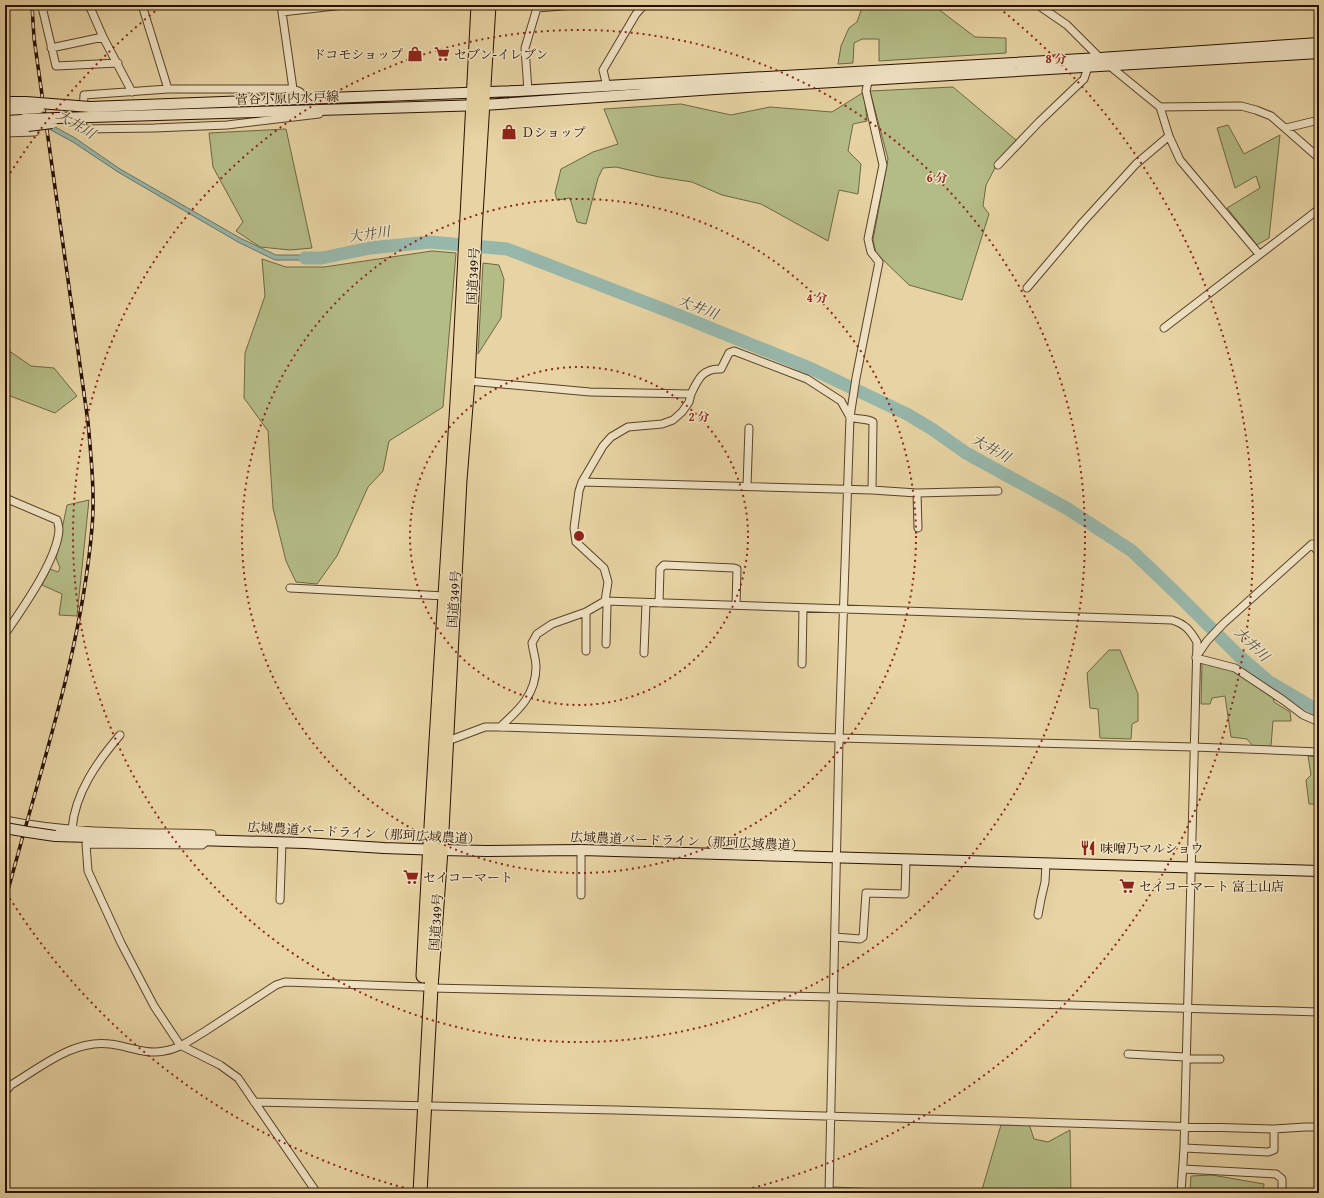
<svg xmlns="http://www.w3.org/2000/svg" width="1324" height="1198" font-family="'Gentium Book Plus','Noto Serif JP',serif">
<rect width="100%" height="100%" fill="#e7d3a3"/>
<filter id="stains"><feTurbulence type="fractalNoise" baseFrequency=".005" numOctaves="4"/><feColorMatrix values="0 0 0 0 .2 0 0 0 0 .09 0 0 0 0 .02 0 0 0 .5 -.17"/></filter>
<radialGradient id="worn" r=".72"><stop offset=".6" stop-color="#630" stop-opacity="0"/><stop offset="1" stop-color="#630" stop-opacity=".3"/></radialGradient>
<path fill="#b4bc86" stroke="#6e6643" d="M 863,5 L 933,5 L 975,37 L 1006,38 L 1006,53 L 879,61 L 879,39 L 862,39 L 854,43 L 853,63 L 838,64 L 841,46 L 849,28 L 857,22 Z
M 953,87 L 1016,140 L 996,166 L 986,185 L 983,206 L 989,214 L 962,300 L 909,285 L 876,253 L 873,240 L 888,159 L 870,91 Z
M 864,92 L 867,121 L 853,124 L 848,151 L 861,164 L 858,194 L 839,190 L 828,241 L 761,204 L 722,195 L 692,182 L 659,177 L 616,167 L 603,168 L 598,178 L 586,224 L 577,222 L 570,198 L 557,200 L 555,193 L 561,169 L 593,152 L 618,144 L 604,109 L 681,104 L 731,115 L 770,107 L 832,112 Z
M 1228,125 L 1244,154 L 1280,135 L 1269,238 L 1257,245 L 1227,208 L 1260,188 L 1256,176 L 1235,188 L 1217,128 Z
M 286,129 L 312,248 L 290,250 L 260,247 L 236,231 L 243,222 L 213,167 L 209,133 Z
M 432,251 L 456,253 L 443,407 L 389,441 L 383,471 L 368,487 L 337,556 L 317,584 L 296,582 L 286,561 L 273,508 L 268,431 L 244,398 L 245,353 L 265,296 L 262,259 L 286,267 L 324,267 Z
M 483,263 L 499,265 L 504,279 L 501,318 L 478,354 Z
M 5,348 L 31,366 L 54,368 L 77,396 L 55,413 L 5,394 Z
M 89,500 L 77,616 L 59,615 L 62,594 L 42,585 L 50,569 L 58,572 L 60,568 L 56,558 L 67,505 Z
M 1109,650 L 1120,650 L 1138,694 L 1138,721 L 1132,724 L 1131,739 L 1100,738 L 1098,709 L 1090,708 L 1087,673 Z
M 1202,662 L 1233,670 L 1273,696 L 1274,702 L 1290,712 L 1291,721 L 1273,721 L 1271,746 L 1254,747 L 1247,739 L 1231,737 L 1225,696 L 1212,698 L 1210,704 L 1201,704 Z
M 1308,756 L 1319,757 L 1319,804 L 1309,804 L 1306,780 L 1311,775 Z
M 1029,1124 L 1034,1139 L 1048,1142 L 1070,1130 L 1071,1193 L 981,1193 L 1001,1125 Z
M 1212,1175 L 1264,1184 L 1263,1193 L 1190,1193 L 1191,1176 Z
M 834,1187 L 947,1192 L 833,1193 Z"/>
<path fill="#97b7ab" stroke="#6b7467" d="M 5,99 L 75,138 L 120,169 L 240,238 L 276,255 L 322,255 L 322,260 L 275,260 L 238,242 L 118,172 L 73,142 L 5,105 Z"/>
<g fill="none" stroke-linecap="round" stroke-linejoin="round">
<path stroke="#97b7ab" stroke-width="13" d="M 305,258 L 322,258 L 370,248 L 430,242 L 507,249 L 673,313 L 812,369 L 907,414 L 932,429 L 966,453 L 1068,509 L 1132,551 L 1176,593 L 1239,656 L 1268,681 L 1319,711"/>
<defs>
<path id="street" d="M 50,5 L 42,7 L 56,66 L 118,63
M 89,5 L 103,37 L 132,92
M 142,5 L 168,89
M 281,5 L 293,89 L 168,89 L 84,95 L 82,129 L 154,128 L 227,125 L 319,114
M 1038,5 L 1067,25 L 1100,58 L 1160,107 L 1169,136 L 1180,160 L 1259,254
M 537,8 L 575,5
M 282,12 L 344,5
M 51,48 L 103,37
M 607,87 L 603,70 L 636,14 L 644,5
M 293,89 L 300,92 L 306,99
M 528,91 L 525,48 L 537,8 L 537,5
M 1160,107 L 1241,106 L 1256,110 L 1271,116 L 1319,158
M 1286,128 L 1319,120
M 5,133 L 35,132
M 998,165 L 1039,122 L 1084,79 L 1088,67
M 1027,288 L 1083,222 L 1136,164 L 1169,136
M 1164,328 L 1319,209
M 468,381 L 590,392 L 691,394 L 689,402 L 682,412 L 673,420 L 662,424 L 628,427 L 611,437 L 603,446 L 582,482 L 579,491 L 574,528 L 576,542 L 604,568 L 608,582 L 605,601 L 607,606 L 606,644
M 691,394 C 698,379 703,368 721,369 L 729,353 L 734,351 L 807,379 L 841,401 L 850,417 C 858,420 866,418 873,422 L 872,490
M 582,482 L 872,490 L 917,493 L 998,491
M 747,486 L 749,428
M 917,493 L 918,528
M 5,498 L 57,520 C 58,523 59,527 59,530 C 57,560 22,609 5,634
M 290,588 L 445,596
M 659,603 L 660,569 L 664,565 L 734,568 L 737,569 L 736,605
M 586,651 L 586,612
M 644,653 L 646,603
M 1196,657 L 1207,641 L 1223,624 L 1312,544 L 1319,553
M 1196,658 L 1235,668 L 1283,700 L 1303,715 L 1319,722
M 802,664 L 803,608
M 500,727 C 519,710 536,694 536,667 C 536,659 533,651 532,643 L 537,634 L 552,624 L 586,612 L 605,601 L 1172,620 C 1185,624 1190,630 1197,642 L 1184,1148 L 1181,1193
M 445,739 L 453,739 L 485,727 L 500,727 L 839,738 L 1194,747 L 1319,752
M 5,820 C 73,834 143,832 212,834
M 72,829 C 75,793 97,762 120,735
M 206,842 L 202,845 L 86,844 L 88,871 L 121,943 L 154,1006 L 180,1045 L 220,1065 L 238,1078 L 317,1193
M 581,850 L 581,895
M 280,900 L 282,842
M 1038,915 L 1041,899 L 1045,882 L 1046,864
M 835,937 L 860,939 L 863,937 L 866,893 L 905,894 L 906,860
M 431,988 L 834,997 L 965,1002 L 1319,1012
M 1128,1054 L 1185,1057 L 1190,1059 L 1220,1059
M 5,1092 L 11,1085 C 41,1067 74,1039 110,1044 C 128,1046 146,1055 164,1051 C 179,1049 194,1038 207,1030 C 230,1015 253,1000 276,985 L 285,982 L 423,987
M 254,1102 L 615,1110 L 1274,1129 L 1305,1127 L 1319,1127
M 1184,1148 L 1268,1152 L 1274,1150 L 1274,1129
M 1183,1169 L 1276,1174 L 1282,1179 L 1282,1188 L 1280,1193
M 829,1193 L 839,741 L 850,417 L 856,378 L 879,262 L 871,252 L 868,239 L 883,165 L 866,91 L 869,77"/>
<path id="secondary" d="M 90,107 L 518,91 L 1100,58 L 1319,43
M 91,117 L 483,105 L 715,89 L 1319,53
M 5,119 L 24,119
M 5,128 L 28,126
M 55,836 L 305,843 L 384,848 L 441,850 L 487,851 L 581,850 L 1319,871"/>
<path id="highway" d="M 423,976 C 433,767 448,559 460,351 C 467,236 471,120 478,5
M 420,1193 L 431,988 L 441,850 L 460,480 L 468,381 L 475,231 L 489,5"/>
</defs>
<use href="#street" stroke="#584129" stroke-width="9"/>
<use href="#secondary" stroke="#281000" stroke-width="12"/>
<use href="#highway" stroke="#281000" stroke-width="15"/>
<use href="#street" stroke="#efe2c3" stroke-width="7"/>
<use href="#secondary" stroke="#efe2c3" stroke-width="10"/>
<use href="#highway" stroke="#e7d3a3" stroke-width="13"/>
<defs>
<path id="rail" d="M 5,902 C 37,778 81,656 92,528 C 95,493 91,457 88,422 L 34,38 L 32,5"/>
</defs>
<use href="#rail" stroke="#281000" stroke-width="3.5"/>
<use href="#rail" stroke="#efe2c3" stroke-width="2" stroke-dasharray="6" stroke-linecap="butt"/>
<defs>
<path id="secondary-bridge" d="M 5,102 L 26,102 L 90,107
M 5,110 L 39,108
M 24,119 L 91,117
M 28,126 L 52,123
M 5,828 L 28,832 L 55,836"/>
</defs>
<use href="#secondary-bridge" stroke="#281000" stroke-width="12" stroke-linecap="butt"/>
<use href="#secondary-bridge" stroke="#efe2c3" stroke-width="10"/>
</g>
<g fill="none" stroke="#8f2418" stroke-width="2" stroke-dasharray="2 4">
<circle cx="579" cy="536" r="169"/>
<circle cx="579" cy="536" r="337"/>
<circle cx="579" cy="536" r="506"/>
<path d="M421 1192A675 675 0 0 1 7 894M7 178A675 675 0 0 1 159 8M999 8A675 675 0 0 1 737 1192"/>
</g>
<defs>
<symbol id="shop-bare" viewBox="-9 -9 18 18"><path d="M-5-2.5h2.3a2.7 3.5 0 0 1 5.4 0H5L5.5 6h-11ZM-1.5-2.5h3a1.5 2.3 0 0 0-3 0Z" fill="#8f2418" stroke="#efe2c3" stroke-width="2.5" paint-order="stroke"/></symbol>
<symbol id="supermarket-bare" viewBox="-9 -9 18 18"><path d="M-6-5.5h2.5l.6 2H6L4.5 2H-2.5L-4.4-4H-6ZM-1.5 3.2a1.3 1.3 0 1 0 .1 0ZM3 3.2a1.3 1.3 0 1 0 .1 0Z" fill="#8f2418" stroke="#efe2c3" stroke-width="2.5" paint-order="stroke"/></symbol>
<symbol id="restaurant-bare" viewBox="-9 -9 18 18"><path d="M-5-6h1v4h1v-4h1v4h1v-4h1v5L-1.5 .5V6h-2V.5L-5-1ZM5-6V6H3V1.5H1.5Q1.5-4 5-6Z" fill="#8f2418" stroke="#efe2c3" stroke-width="2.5" paint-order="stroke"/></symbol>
</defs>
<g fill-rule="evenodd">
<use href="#shop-bare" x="404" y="43" width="22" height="22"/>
<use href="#supermarket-bare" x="431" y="43" width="22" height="22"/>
<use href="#shop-bare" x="498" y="121" width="22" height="22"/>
<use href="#restaurant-bare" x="1077" y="837" width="22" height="22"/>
<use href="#supermarket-bare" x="400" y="866" width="22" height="22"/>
<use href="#supermarket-bare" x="1116" y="875" width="22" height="22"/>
</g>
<g text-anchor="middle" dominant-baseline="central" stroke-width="3" stroke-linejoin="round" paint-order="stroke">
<g font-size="13" fill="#281000" stroke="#efe2c3" text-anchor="start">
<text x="403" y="54" text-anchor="end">ドコモショップ</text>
<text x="454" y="54">セブン-イレブン</text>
<text x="521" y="132">Ｄショップ</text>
<text x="1100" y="848">味噌乃マルショウ</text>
<text x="423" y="877">セイコーマート</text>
<text x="1139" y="886">セイコーマート 富士山店</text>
</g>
<g font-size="13" fill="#281000" stroke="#efe2c3">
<text transform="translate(287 98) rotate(-2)">菅谷小原内水戸線</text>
<text transform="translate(473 276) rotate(-87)">国道349号</text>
<text transform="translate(454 599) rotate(-86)">国道349号</text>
<text transform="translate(364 833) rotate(3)">広域農道バードライン（那珂広域農道）</text>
<text transform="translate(687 841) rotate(2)">広域農道バードライン（那珂広域農道）</text>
<text transform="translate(436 922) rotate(-86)">国道349号</text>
</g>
<g font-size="14" font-style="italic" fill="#4f4a3c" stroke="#efe2c3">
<text transform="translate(76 124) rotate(31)">大井川</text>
<text transform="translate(369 234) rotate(-8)">大井川</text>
<text transform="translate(698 307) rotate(21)">大井川</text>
<text transform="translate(991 448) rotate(29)">大井川</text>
<text transform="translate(1252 644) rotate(44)">大井川</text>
</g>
</g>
<circle cx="579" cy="536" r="6" fill="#8f2418" stroke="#efe2c3" stroke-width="2"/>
<g font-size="12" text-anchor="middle" font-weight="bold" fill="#8f2418" stroke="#efe2c3" stroke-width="3" stroke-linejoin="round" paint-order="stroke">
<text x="1056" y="63">8 分</text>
<text x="937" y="182">6 分</text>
<text x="817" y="302">4 分</text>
<text x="699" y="421">2 分</text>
</g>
<rect width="1324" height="1198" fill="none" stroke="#e7d3a3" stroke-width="20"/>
<rect x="6" y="6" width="1312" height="1186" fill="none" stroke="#281000" stroke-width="2"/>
<rect x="10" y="10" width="1304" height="1178" fill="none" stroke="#281000"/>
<rect width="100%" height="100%" filter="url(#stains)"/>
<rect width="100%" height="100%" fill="url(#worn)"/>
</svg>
